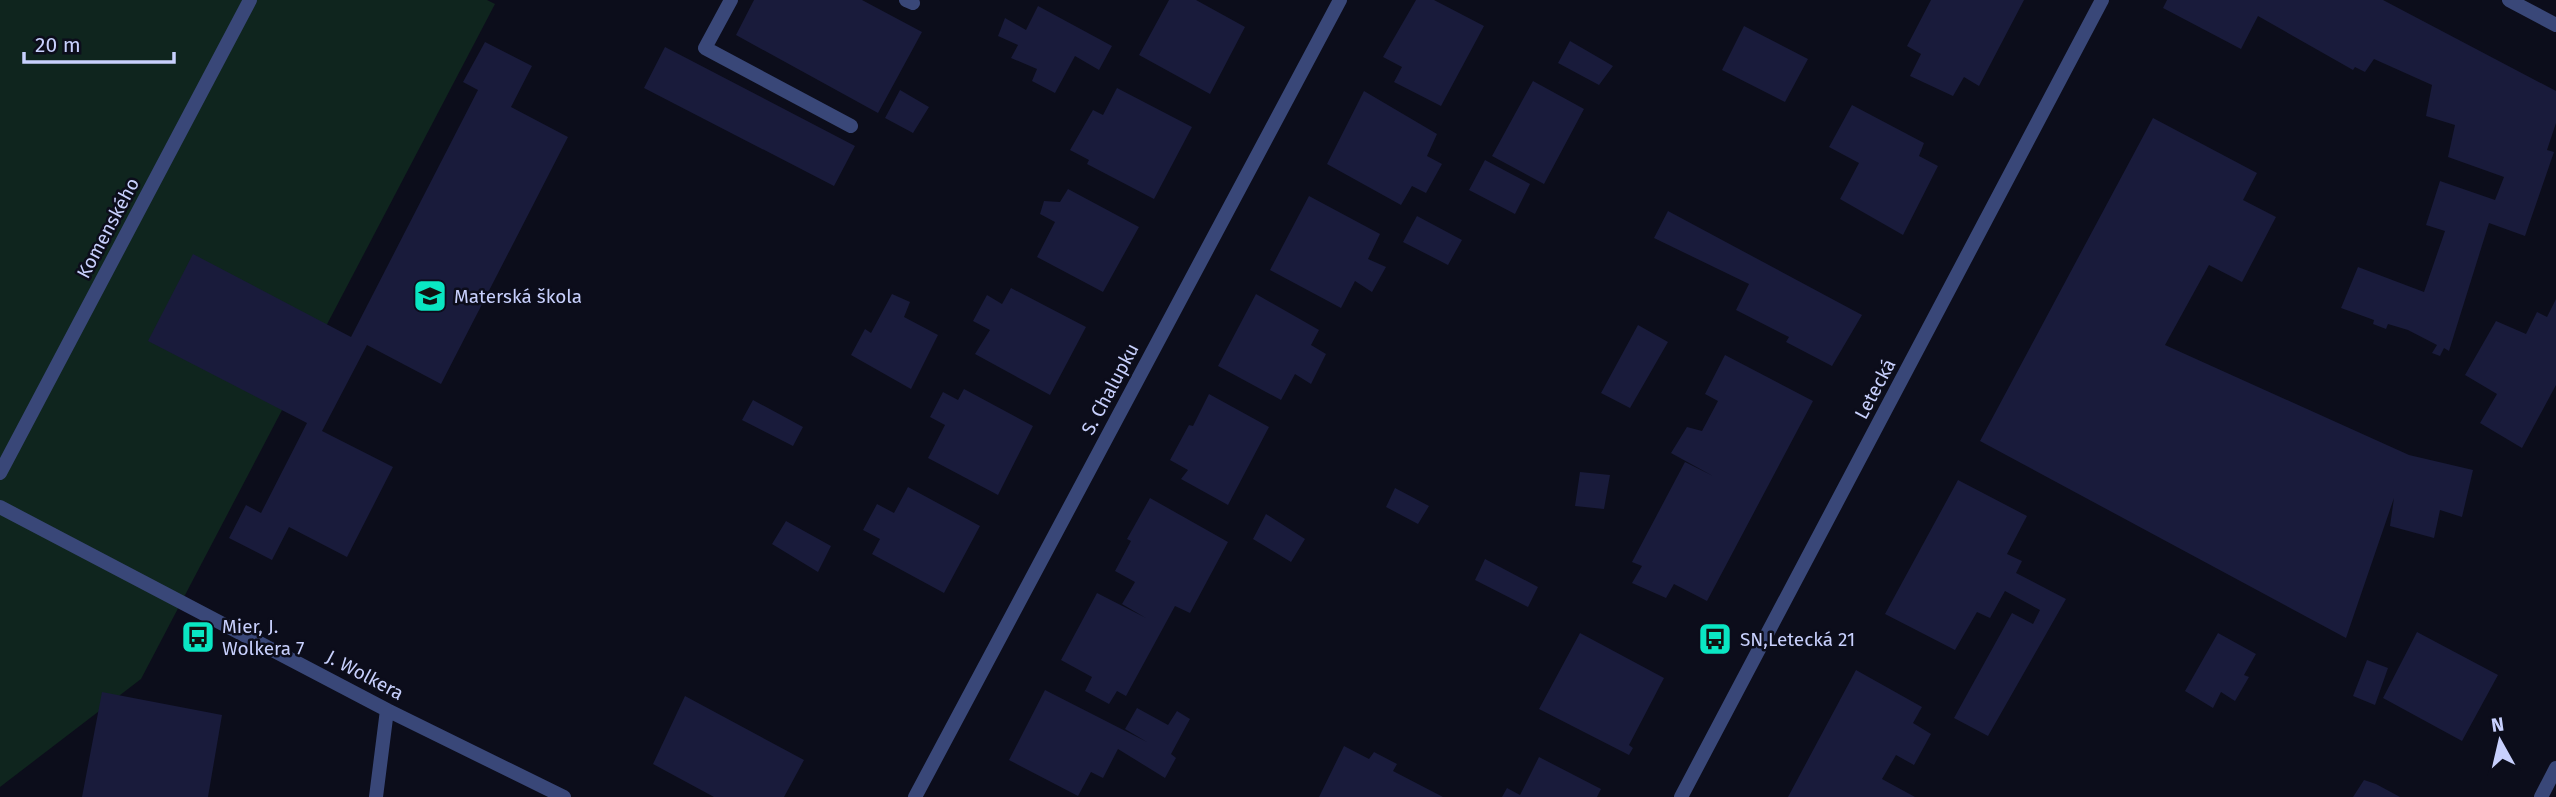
<svg xmlns="http://www.w3.org/2000/svg" width="2556" height="797" font-family="'Fira Sans',sans-serif">
<rect width="100%" height="100%" fill="#0c0d1b"/>
<path fill="#0f251e" d="M 0,0 L 487,0 L 495,4 L 141,679 L 0,787 Z"/>
<path fill="#191b3b" d="M 754,0 L 862,0 L 922,32 L 878,113 L 736,35 Z
M 1169,0 L 1196,0 L 1245,27 L 1210,94 L 1139,55 Z
M 1416,0 L 1434,0 L 1484,26 L 1441,106 L 1394,82 L 1402,67 L 1383,57 Z
M 1931,0 L 2024,0 L 1979,86 L 1964,77 L 1953,96 L 1910,76 L 1921,54 L 1907,46 Z
M 2167,0 L 2383,0 L 2556,91 L 2556,123 L 2547,150 L 2554,152 L 2525,236 L 2489,223 L 2449,351 L 2444,348 L 2440,356 L 2432,353 L 2437,345 L 2408,330 L 2388,324 L 2386,329 L 2373,324 L 2374,320 L 2341,308 L 2358,267 L 2424,292 L 2445,231 L 2426,225 L 2440,181 L 2495,200 L 2504,177 L 2448,157 L 2455,125 L 2426,116 L 2432,85 L 2374,59 L 2365,72 L 2355,67 L 2353,70 L 2258,16 L 2241,49 L 2163,8 Z
M 1038,6 L 1112,46 L 1099,70 L 1075,56 L 1055,93 L 1032,81 L 1037,69 L 1011,58 L 1018,45 L 998,36 L 1005,18 L 1026,30 Z
M 1744,26 L 1808,59 L 1785,102 L 1722,70 Z
M 1570,41 L 1613,66 L 1599,85 L 1558,63 Z
M 485,42 L 532,66 L 511,107 L 568,137 L 441,384 L 367,345 L 322,431 L 393,467 L 347,557 L 289,527 L 272,560 L 229,538 L 246,505 L 261,513 L 307,423 L 148,341 L 193,254 L 351,337 L 478,90 L 463,82 Z
M 665,47 L 855,146 L 834,186 L 644,88 Z
M 1533,81 L 1584,109 L 1544,184 L 1492,156 Z
M 1117,88 L 1192,127 L 1154,199 L 1087,164 L 1089,160 L 1070,150 L 1093,110 L 1103,115 Z
M 900,90 L 929,107 L 913,133 L 885,118 Z
M 1364,91 L 1437,134 L 1427,156 L 1442,164 L 1426,193 L 1412,186 L 1401,205 L 1327,164 Z
M 1852,105 L 1924,143 L 1919,156 L 1938,166 L 1903,235 L 1840,199 L 1859,163 L 1829,147 Z
M 2153,118 L 2257,173 L 2243,200 L 2276,217 L 2242,282 L 2209,265 L 2165,345 L 2409,455 L 2473,470 L 2462,517 L 2440,510 L 2434,538 L 2390,526 L 2394,498 L 2346,638 L 1980,441 Z
M 1485,160 L 1530,184 L 1515,214 L 1469,190 Z
M 1068,189 L 1139,227 L 1103,292 L 1037,257 L 1055,222 L 1040,214 L 1044,201 L 1060,202 Z
M 1309,196 L 1380,234 L 1368,259 L 1386,267 L 1372,292 L 1355,281 L 1341,308 L 1270,270 Z
M 1668,211 L 1862,315 L 1832,366 L 1786,342 L 1789,337 L 1736,310 L 1749,284 L 1654,238 Z
M 1417,216 L 1462,240 L 1448,265 L 1403,242 Z
M 1011,288 L 1086,327 L 1050,395 L 975,354 L 990,330 L 973,321 L 987,295 L 1002,304 Z
M 892,294 L 910,302 L 904,317 L 938,335 L 911,389 L 851,355 L 865,329 L 871,333 Z
M 1256,294 L 1319,330 L 1311,345 L 1326,354 L 1311,384 L 1295,374 L 1281,400 L 1218,366 Z
M 2556,299 L 2556,385 L 2522,448 L 2480,423 L 2497,394 L 2465,375 L 2496,321 L 2526,334 L 2537,312 L 2547,317 Z
M 1638,325 L 1668,342 L 1630,408 L 1601,393 Z
M 1725,355 L 1813,401 L 1707,601 L 1674,584 L 1666,598 L 1632,583 L 1642,566 L 1632,562 L 1685,462 L 1713,476 L 1671,453 L 1687,427 L 1702,431 L 1718,401 L 1705,394 Z
M 964,389 L 1033,426 L 998,495 L 928,458 L 945,425 L 930,417 L 943,392 L 958,400 Z
M 1209,394 L 1269,427 L 1228,505 L 1181,479 L 1188,470 L 1170,460 L 1189,425 L 1193,426 Z
M 753,400 L 803,427 L 793,446 L 742,420 Z
M 1580,472 L 1610,475 L 1604,509 L 1575,506 Z
M 1958,480 L 2027,516 L 2007,554 L 2022,561 L 2016,573 L 2066,599 L 1988,736 L 1954,718 L 2012,613 L 2033,624 L 2040,610 L 2005,591 L 1990,618 L 1977,612 L 1955,650 L 1885,614 Z
M 908,487 L 980,526 L 944,593 L 872,554 L 880,539 L 863,530 L 877,504 L 894,513 Z
M 1395,488 L 1429,506 L 1418,524 L 1386,507 Z
M 1150,498 L 1228,542 L 1190,613 L 1175,606 L 1126,696 L 1117,691 L 1109,704 L 1085,691 L 1092,677 L 1061,660 L 1097,593 L 1146,618 L 1122,604 L 1135,582 L 1115,571 L 1131,541 L 1127,539 Z
M 1266,514 L 1305,539 L 1291,562 L 1253,539 Z
M 786,521 L 831,546 L 818,572 L 772,544 Z
M 1485,559 L 1538,587 L 1528,607 L 1475,580 Z
M 2417,632 L 2498,675 L 2462,741 L 2383,698 Z
M 1580,633 L 1664,678 L 1629,745 L 1633,748 L 1629,755 L 1539,709 Z
M 2218,633 L 2256,654 L 2244,675 L 2249,677 L 2235,701 L 2221,692 L 2213,708 L 2185,691 Z
M 2367,660 L 2388,668 L 2375,705 L 2353,696 Z
M 1856,670 L 1922,707 L 1913,723 L 1931,734 L 1914,765 L 1896,755 L 1882,779 L 1915,797 L 1788,797 Z
M 1045,690 L 1147,742 L 1125,729 L 1137,708 L 1168,725 L 1177,711 L 1190,719 L 1171,754 L 1176,758 L 1165,778 L 1118,749 L 1103,778 L 1091,772 L 1078,796 L 1009,760 Z
M 102,692 L 222,715 L 208,797 L 82,797 Z
M 685,696 L 804,760 L 784,797 L 714,797 L 653,764 Z
M 1344,746 L 1369,759 L 1374,752 L 1397,764 L 1393,771 L 1443,797 L 1319,797 Z
M 1539,757 L 1601,789 L 1597,797 L 1502,797 L 1507,788 L 1520,795 Z
M 2364,780 L 2376,784 L 2400,797 L 2353,797 Z"/>
<g fill="none" stroke-linecap="round" stroke-linejoin="round">
<path stroke="#394778" stroke-width="14" d="M 731,0 L 705,48 L 851,126
M 906,0 L 913,3"/>
<path stroke="#394778" stroke-width="14" d="M 2509,0 L 2556,25
M 0,473 L 250,0
M 0,507 L 387,710 L 564,797
M 376,797 L 387,710
M 915,797 L 1340,0
M 1681,797 L 2102,0
M 2541,797 L 2556,768"/>
</g>
<defs>
<symbol id="school-square" viewBox="-11 -11 22 22"><rect x="-9" y="-9" width="18" height="18" rx="4" fill="#0ae6c3" stroke="#0c0d1b"/><path d="M0-5L7-2L0 1L-7-2ZM-4 1L0 2.5L4 1V4Q0 6-4 4Z" fill="#111"/></symbol>
<symbol id="bus-square" viewBox="-11 -11 22 22"><rect x="-9" y="-9" width="18" height="18" rx="4" fill="#0ae6c3" stroke="#0c0d1b"/><path d="M-5-6H5V4H4V6H2V4H-2V6H-4V4H-5ZM-3.5-4V0h7V-4ZM-3.5 1.2v1.5H-2V1.2ZM2 1.2v1.5H3.5V1.2Z" fill="#111"/></symbol>
</defs>
<g fill-rule="evenodd">
<use href="#school-square" x="411" y="277" width="38" height="38"/>
<use href="#bus-square" x="179" y="618" width="38" height="38"/>
<use href="#bus-square" x="1696" y="620" width="38" height="38"/>
</g>
<g text-anchor="middle" dominant-baseline="central" stroke-width="5" stroke-linejoin="round" paint-order="stroke">
<g font-size="19" fill="#c8d0fd" stroke="#0c0d1b">
<text transform="translate(108 228) rotate(-62)">Komenského</text>
<text transform="translate(1110 389) rotate(-62)">S. Chalupku</text>
<text transform="translate(1875 389) rotate(-62)">Letecká</text>
<text transform="translate(365 675) rotate(28)">J. Wolkera</text>
</g>
<g font-size="19" fill="#c8d0fd" stroke="#0c0d1b" text-anchor="start">
<text x="454" y="296">Materská škola</text>
<text x="222" y="626">Mier, J.<tspan x="222" dy="22">Wolkera 7</tspan></text>
<text x="1740" y="639">SN,Letecká 21</text>
</g>
</g>
<g transform="translate(2500 741) rotate(352)" stroke="#0c0d1b" stroke-width="5" paint-order="stroke">
<path d="M0-5L12 26L0 18L-12 26Z" fill="#c8d0fd"/>
<text y="-10" font-size="19" font-weight="bold" text-anchor="middle" fill="#c8d0fd">N</text>
</g>
<path d="M24 52v10h150v-10" fill="none" stroke="#c8d0fd" stroke-width="3.5"/>
<text x="35" y="52" font-size="21" fill="#c8d0fd" stroke="#0c0d1b" stroke-width="5" paint-order="stroke">20 m</text>
</svg>
